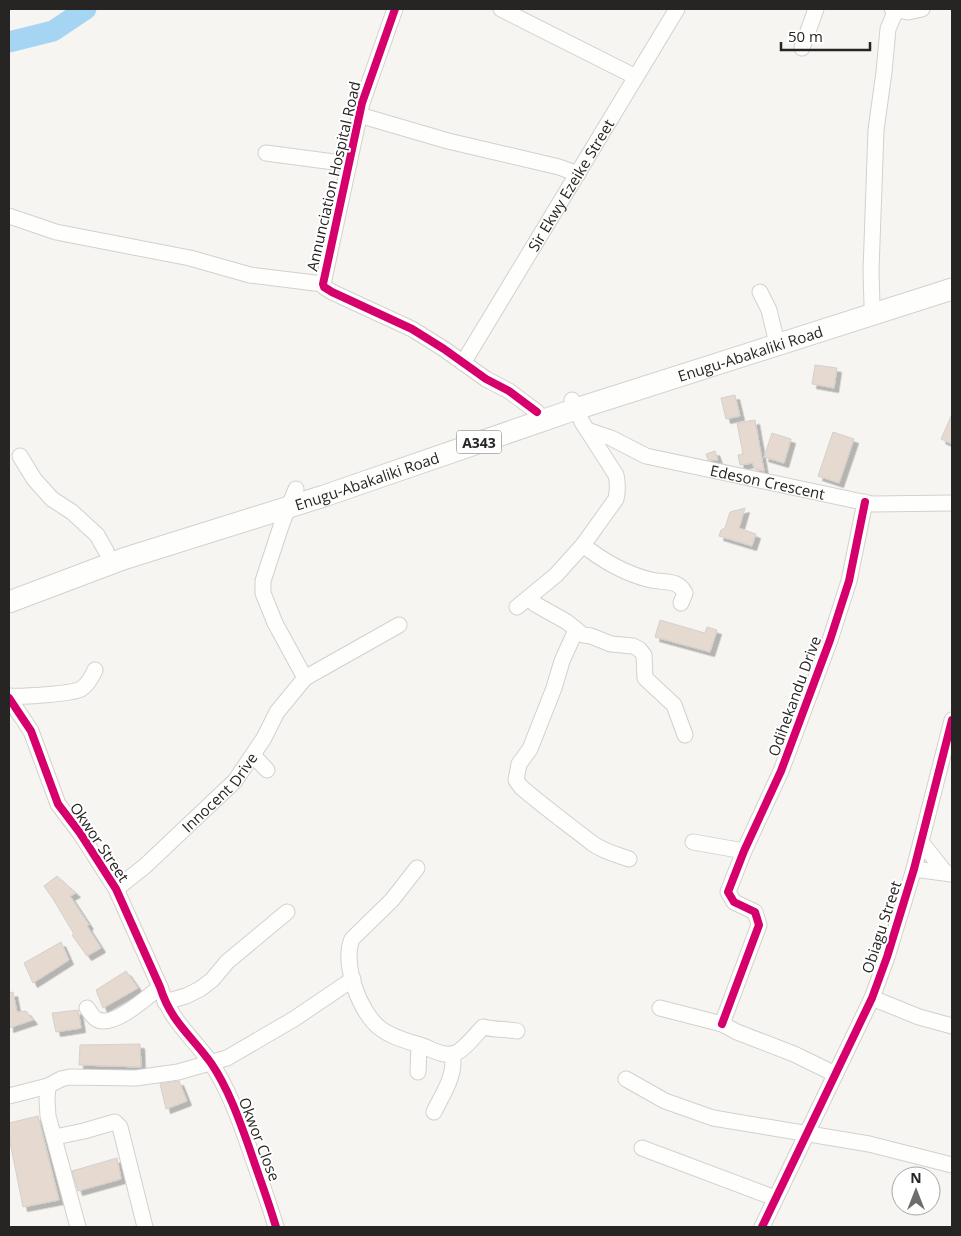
<svg xmlns="http://www.w3.org/2000/svg" width="961" height="1236" font-family="'Open Sans',sans-serif">
<defs>
<filter id="shadow"><feDropShadow dx="4.5" dy="4.5" stdDeviation="0" flood-color="#0004"/></filter>
</defs>
<rect width="100%" height="100%" fill="#f7f5f2"/>
<g fill="none" stroke-linecap="round" stroke-linejoin="round">
<path stroke="#a6d5f3" stroke-width="21" d="M 9,42 L 53,31 L 86,9"/>
</g>
<path fill="#e6d9cf" stroke="#d2d0ce" filter="url(#shadow)" d="M 815,365 L 837,368 L 834,388 L 812,384 Z
M 735,395 L 740,416 L 726,419 L 721,398 Z
M 952,414 L 952,444 L 941,439 Z
M 755,420 L 764,471 L 754,469 L 753,463 L 740,465 L 738,455 L 743,454 L 737,423 Z
M 833,432 L 854,439 L 839,483 L 818,476 Z
M 772,433 L 791,439 L 784,463 L 764,457 Z
M 715,451 L 718,460 L 708,460 L 706,454 Z
M 745,508 L 739,528 L 756,534 L 752,546 L 719,536 L 721,530 L 725,528 L 730,512 Z
M 660,620 L 705,633 L 707,627 L 717,630 L 710,652 L 655,637 Z
M 57,876 L 76,893 L 70,896 L 89,925 L 87,926 L 101,948 L 87,956 L 72,935 L 74,934 L 53,899 L 44,886 Z
M 61,942 L 69,960 L 33,983 L 24,963 Z
M 126,971 L 138,988 L 103,1008 L 96,990 Z
M 13,992 L 17,1012 L 26,1011 L 33,1020 L 9,1028 L 9,993 Z
M 78,1010 L 81,1028 L 56,1032 L 52,1013 Z
M 140,1044 L 141,1067 L 79,1065 L 80,1045 Z
M 179,1081 L 187,1101 L 166,1109 L 160,1084 Z
M 38,1116 L 59,1200 L 23,1207 L 9,1137 L 9,1123 Z
M 117,1158 L 121,1179 L 78,1191 L 72,1171 Z"/>
<g fill="none" stroke-linecap="round" stroke-linejoin="round">
<defs>
<g id="minor">
<path d="M 395,9 L 362,103 L 323,284 L 324,287 L 332,292 L 412,329 L 444,349 L 486,379 L 509,391 L 537,412"/>
<path d="M 501,9 L 636,77"/>
<path d="M 892,9 L 908,12 L 922,9"/>
<path d="M 802,48 L 816,9"/>
<path d="M 359,115 L 448,141 L 559,167 L 578,174"/>
<path d="M 266,153 L 349,164"/>
<path d="M 9,216 L 56,232 L 190,258 L 250,275 L 323,284"/>
<path d="M 760,292 L 769,310 L 775,335"/>
<path d="M 872,305 L 871,271 L 876,130 L 884,72 L 888,29 L 896,10"/>
<path id="s1" d="M 463,363 L 677,9"/>
<path id="s2" d="M 587,430 L 611,438 L 646,456 L 872,504 L 952,503"/>
<path d="M 20,456 L 34,479 L 52,499 L 72,512 L 97,535 L 106,551"/>
<path d="M 296,489 L 282,523 L 263,581 L 263,593 L 275,623 L 305,678"/>
<path d="M 583,545 C 603,561 626,574 651,580 C 665,583 678,579 685,593 L 681,603"/>
<path d="M 529,598 L 535,604 L 567,622 L 583,635 L 591,636 L 611,644 L 633,646 L 639,649 L 644,655 L 645,678 L 674,705 L 685,735"/>
<path d="M 517,607 L 556,575 L 583,545 L 616,499 C 618,490 618,484 616,475 L 582,422 L 572,400"/>
<path d="M 576,630 L 562,661 L 554,688 L 530,749 L 519,764 L 516,780 L 521,787 C 544,807 569,825 592,843 C 602,851 618,855 629,859"/>
<path d="M 9,696 C 21,697 71,694 81,689 C 87,685 92,677 95,670"/>
<path d="M 9,698 L 31,731 L 58,804 L 80,833 L 116,889 L 160,987 C 171,1022 191,1035 211,1063 C 228,1088 239,1119 249,1147 C 258,1174 268,1200 276,1227"/>
<path d="M 253,755 L 267,770"/>
<path d="M 693,842 L 744,851"/>
<path d="M 921,842 L 945,872"/>
<path d="M 417,868 L 392,900 L 352,939 C 342,963 359,1013 381,1029 C 393,1038 408,1041 423,1046 C 431,1049 442,1056 452,1054 C 462,1053 476,1034 483,1027 C 495,1030 506,1029 517,1031"/>
<path d="M 914,869 L 951,874"/>
<path id="s3" d="M 116,889 L 145,866 L 235,781 L 264,738 L 277,712 L 305,678 L 399,625"/>
<path d="M 872,998 L 919,1017 L 952,1026"/>
<path d="M 165,1002 L 186,996 L 200,989 L 212,980 L 227,962 L 287,912"/>
<path d="M 87,1008 C 90,1012 93,1018 98,1020 C 115,1027 147,997 160,987"/>
<path d="M 660,1008 L 722,1024 L 737,1032 L 794,1054 L 835,1074"/>
<path d="M 722,1024 L 759,925 L 755,912 L 734,902 L 728,892 L 744,851 L 781,771 L 830,640 L 849,581 L 865,502"/>
<path d="M 418,1072 L 419,1045"/>
<path d="M 626,1079 L 665,1101 L 713,1118 L 869,1144 L 952,1165"/>
<path d="M 48,1086 L 47,1100 L 48,1116 L 78,1227"/>
<path d="M 9,1096 L 48,1086 L 61,1079 L 70,1077 L 136,1078 L 178,1072 L 227,1058 L 294,1019 L 353,979"/>
<path d="M 434,1112 C 442,1095 457,1074 452,1054"/>
<path d="M 55,1137 L 84,1131 L 115,1122 L 120,1127 L 145,1227"/>
<path d="M 642,1148 L 775,1198"/>
<path d="M 762,1227 L 872,998 L 887,957 L 914,869 L 952,720"/>
</g>
<g id="highway">
<path id="s4" d="M 9,602 L 123,559 L 324,496 L 576,409 L 952,289"/>
</g>
</defs>
<use href="#minor" stroke="#d2d1cf" stroke-width="17"/>
<use href="#highway" stroke="#d2d1cf" stroke-width="23"/>
<use href="#minor" stroke="#fefefd" stroke-width="15"/>
<use href="#highway" stroke="#fefefd" stroke-width="21"/>
<defs>
<path id="cycleway" d="M 395,9 L 362,103 L 323,284 L 324,287 L 332,292 L 412,329 L 444,349 L 486,379 L 509,391 L 537,412
M 9,698 L 31,731 L 58,804 L 80,833 L 116,889 L 160,987 C 171,1022 191,1035 211,1063 C 228,1088 239,1119 249,1147 C 258,1174 268,1200 276,1227
M 722,1024 L 759,925 L 755,912 L 734,902 L 728,892 L 744,851 L 781,771 L 830,640 L 849,581 L 865,502
M 762,1227 L 872,998 L 887,957 L 914,869 L 952,720"/>
</defs>
<use href="#cycleway" stroke="#fff" stroke-width="11"/>
<use href="#cycleway" stroke="#d6006c" stroke-width="8"/>
</g>
<g text-anchor="middle" dominant-baseline="central" stroke-width="4" stroke-linejoin="round" paint-order="stroke">
<rect fill="#fff" stroke="#676665" stroke-width="1" x="456.5" y="430.5" width="45" height="23" rx="4"/>
<g font-size="14" font-weight="bold" fill="#262523">
<text x="479" y="442">A343</text>
</g>
<g font-size="15" fill="#262523" stroke="#fff">
<text transform="translate(333 176) rotate(-77)">Annunciation Hospital Road</text>
<text stroke="none"><textPath href="#s1" startOffset="208">Sir Ekwy Ezeike Street</textPath></text>
<text stroke="none"><textPath href="#s4" startOffset="782">Enugu-Abakaliki Road</textPath></text>
<text stroke="none"><textPath href="#s4" startOffset="378">Enugu-Abakaliki Road</textPath></text>
<text stroke="none"><textPath href="#s2" startOffset="189">Edeson Crescent</textPath></text>
<text transform="translate(794 696) rotate(-70)">Odihekandu Drive</text>
<text stroke="none"><textPath href="#s3" startOffset="142">Innocent Drive</textPath></text>
<text transform="translate(100 842) rotate(56)">Okwor Street</text>
<text transform="translate(881 927) rotate(-72)">Obiagu Street</text>
<text transform="translate(260 1139) rotate(69)">Okwor Close</text>
</g>
</g>
<rect width="961" height="1236" fill="none" stroke="#262523" stroke-width="20"/>
<g transform="translate(916 1191)"><circle r="24" fill="#ffffff" stroke="#a8a8a7"/>
<path d="M0-4L9 19L0 12L-9 19Z" fill="#6f6e6b"/>
<text y="-8" font-size="14" font-weight="bold" text-anchor="middle" fill="#262523">N</text>
</g>
<path d="M781 42v8h89v-8" fill="none" stroke="#262523" stroke-width="2.5"/>
<text x="788" y="42" font-size="15" fill="#262523" stroke="#ffffff" stroke-width="4" paint-order="stroke">50 m</text>
</svg>
